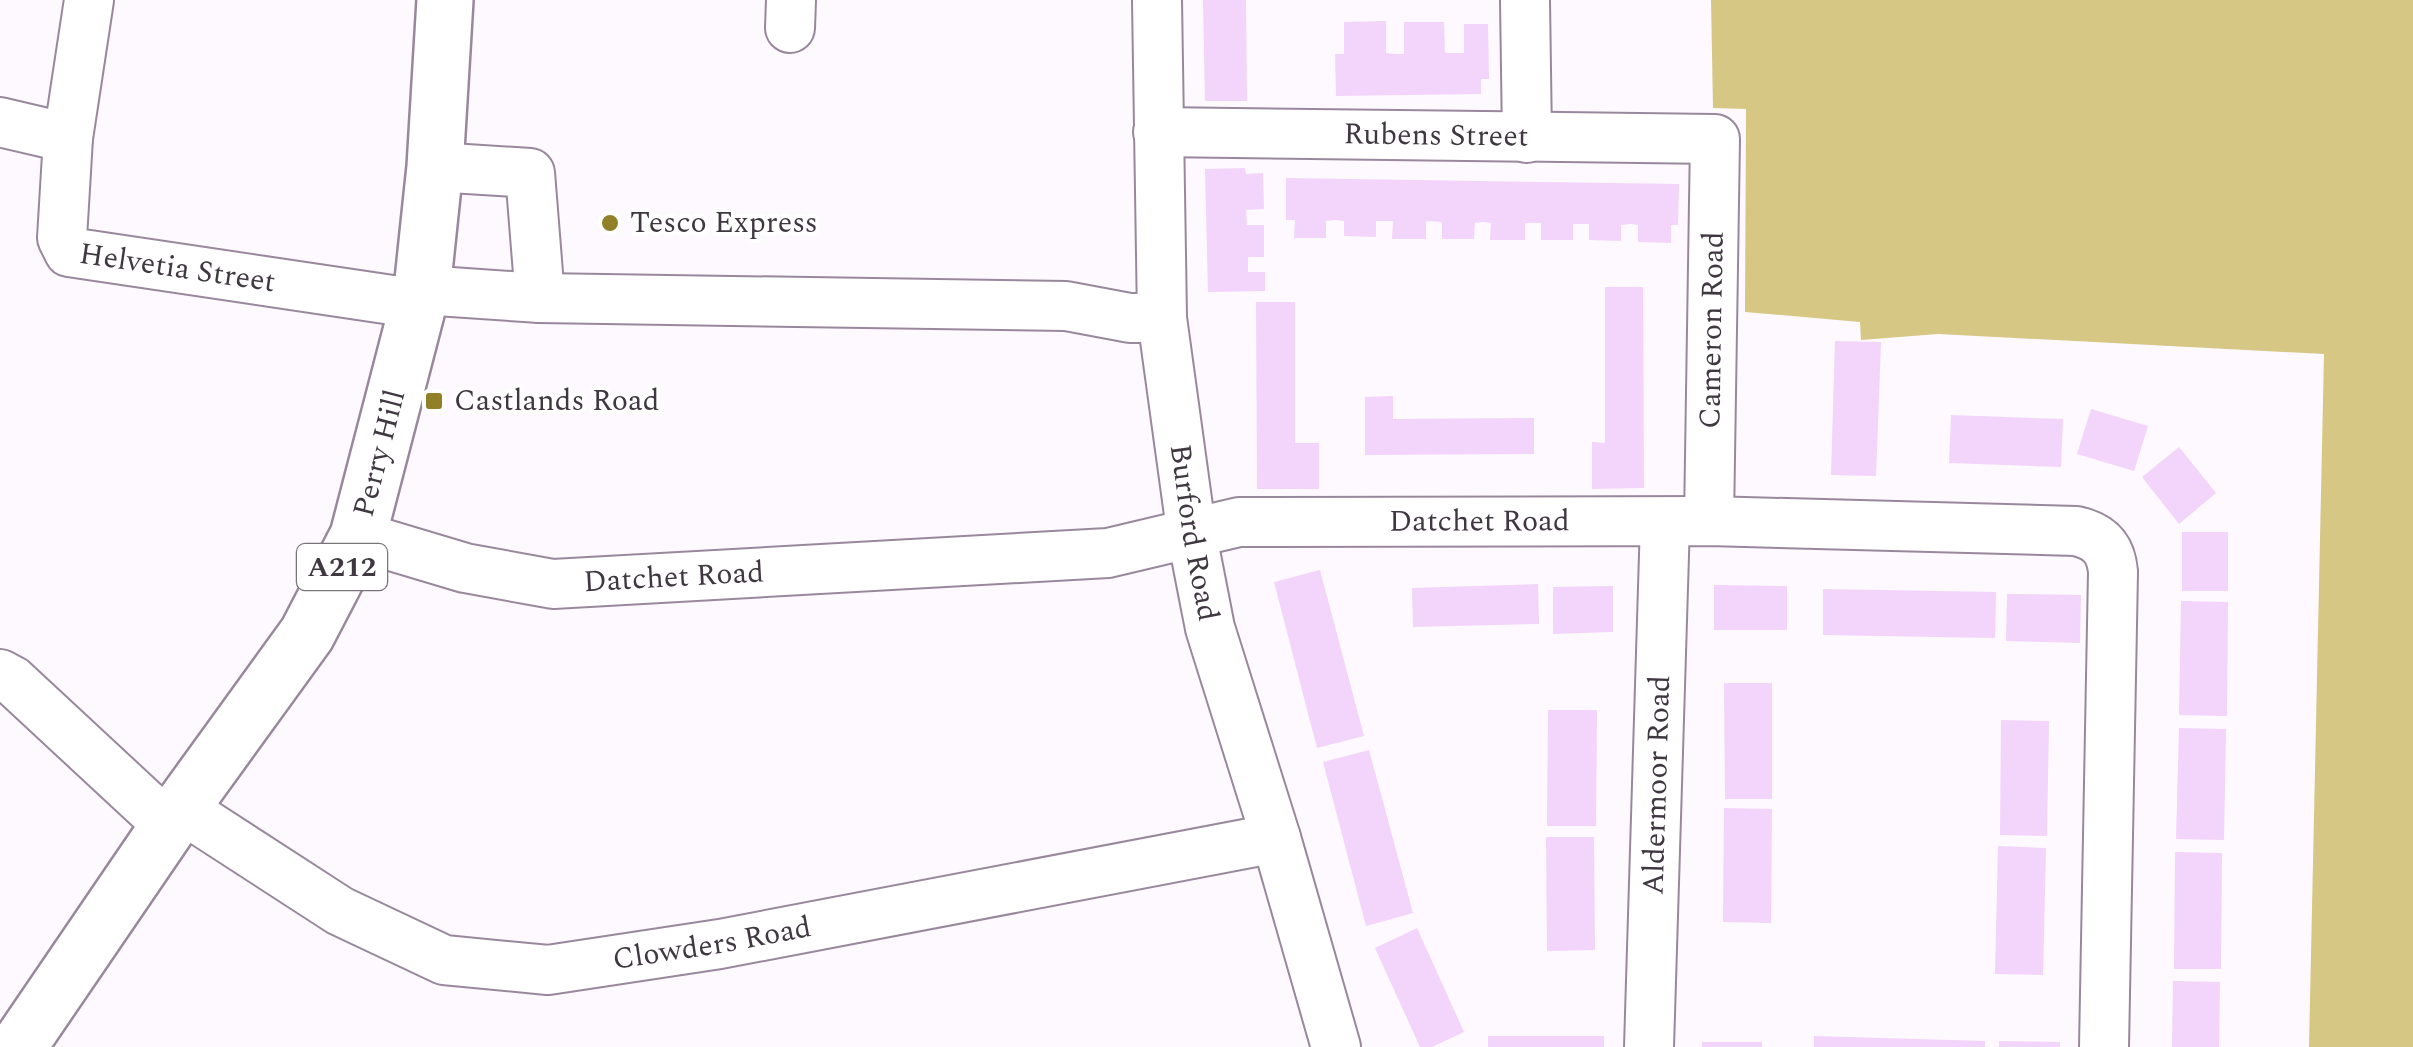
<svg xmlns="http://www.w3.org/2000/svg" width="2413" height="1047" font-family="Spectral,serif">
<rect width="100%" height="100%" fill="#fdf9fe"/>
<path fill="#d6c884" d="M 1711,0 L 2413,0 L 2413,1047 L 2309,1047 L 2324,354 L 1938,334 L 1861,340 L 1860,322 L 1745,312 L 1746,109 L 1713,108 Z"/>
<path fill="#f3d4fa" d="M 1203,0 L 1246,0 L 1247,101 L 1205,101 Z
M 1386,21 L 1386,53 L 1395,54 L 1404,54 L 1404,22 L 1444,22 L 1445,53 L 1464,53 L 1464,24 L 1488,24 L 1489,79 L 1481,79 L 1481,94 L 1336,96 L 1335,54 L 1344,54 L 1344,22 Z
M 1245,168 L 1246,174 L 1263,173 L 1264,209 L 1246,210 L 1247,225 L 1264,225 L 1264,257 L 1248,257 L 1248,272 L 1265,272 L 1265,291 L 1208,292 L 1205,169 Z
M 1286,178 L 1679,184 L 1678,225 L 1671,225 L 1671,243 L 1638,242 L 1638,225 L 1630,224 L 1621,225 L 1621,241 L 1589,240 L 1589,224 L 1573,224 L 1573,240 L 1541,240 L 1541,223 L 1525,223 L 1525,240 L 1490,240 L 1491,223 L 1483,222 L 1475,223 L 1474,239 L 1442,239 L 1442,222 L 1426,221 L 1426,239 L 1392,239 L 1393,221 L 1376,221 L 1376,237 L 1344,236 L 1344,221 L 1335,220 L 1326,221 L 1326,238 L 1294,238 L 1295,220 L 1286,220 Z
M 1605,287 L 1643,287 L 1644,488 L 1592,489 L 1592,442 L 1605,443 Z
M 1256,302 L 1295,302 L 1295,443 L 1319,443 L 1319,489 L 1257,489 Z
M 1835,341 L 1881,342 L 1876,476 L 1831,475 Z
M 1393,396 L 1393,419 L 1534,418 L 1534,454 L 1365,455 L 1365,397 Z
M 2091,409 L 2148,426 L 2134,471 L 2077,454 Z
M 1951,415 L 2063,419 L 2061,467 L 1949,463 Z
M 2179,447 L 2216,493 L 2179,524 L 2142,477 Z
M 2182,532 L 2228,532 L 2228,591 L 2182,591 Z
M 1320,570 L 1364,736 L 1317,748 L 1274,582 Z
M 1538,584 L 1539,624 L 1413,627 L 1412,588 Z
M 1714,585 L 1787,586 L 1787,630 L 1714,630 Z
M 1613,586 L 1613,632 L 1553,634 L 1553,587 Z
M 1823,589 L 1996,592 L 1995,638 L 1823,635 Z
M 2007,594 L 2081,595 L 2080,643 L 2006,641 Z
M 2181,601 L 2228,602 L 2227,716 L 2179,715 Z
M 1724,683 L 1772,683 L 1772,799 L 1725,799 Z
M 1548,710 L 1597,710 L 1596,826 L 1547,826 Z
M 2001,720 L 2049,721 L 2047,836 L 2000,835 Z
M 2179,728 L 2226,729 L 2224,840 L 2176,839 Z
M 1369,750 L 1413,913 L 1366,926 L 1323,762 Z
M 1724,808 L 1772,809 L 1771,923 L 1723,922 Z
M 1546,837 L 1594,837 L 1595,950 L 1547,951 Z
M 1998,846 L 2046,848 L 2043,975 L 1995,974 Z
M 2175,852 L 2222,853 L 2221,969 L 2174,969 Z
M 1417,928 L 1464,1032 L 1432,1047 L 1420,1047 L 1375,948 Z
M 2173,981 L 2220,982 L 2219,1047 L 2172,1047 Z
M 1488,1036 L 1604,1036 L 1604,1047 L 1488,1047 Z
M 1814,1036 L 1985,1041 L 1985,1047 L 1814,1047 Z
M 1999,1041 L 2060,1042 L 2060,1047 L 1999,1047 Z
M 1702,1042 L 1762,1042 L 1762,1047 L 1702,1047 Z"/>
<g fill="none" stroke-linecap="round" stroke-linejoin="round">
<defs>
<g id="minor">
<path id="s1" d="M 89,0 L 68,138 L 62,238 L 69,252 L 419,304"/>
<path id="s2" d="M 1157,0 L 1162,318 L 1192,536 L 1210,628 L 1276,838 L 1336,1047"/>
<path d="M 1525,0 L 1527,138"/>
<path d="M 790,28 L 791,0"/>
<path d="M 0,122 L 68,138"/>
<path id="s3" d="M 1158,132 L 1715,139 L 1709,521"/>
<path d="M 435,167 L 530,173 L 540,298"/>
<path d="M 422,290 L 540,298 L 1066,306 L 1130,318 L 1162,318"/>
<path id="s4" d="M 358,536 L 465,568 L 553,584 L 1108,553 L 1239,522 L 1709,521 L 2076,531 C 2099,536 2111,548 2113,572 L 2104,1047"/>
<path d="M 0,674 L 13,681 L 169,826"/>
<path id="s5" d="M 181,808 L 340,911 L 444,960 L 548,970 L 720,944 L 1276,838"/>
<path id="s6" d="M 1649,1047 L 1665,522"/>
</g>
<g id="major">
<path id="s7" d="M 18,1047 L 181,808 L 307,634 L 358,536 L 422,290 L 435,167 L 445,0"/>
</g>
</defs>
<use href="#minor" stroke="#99889d" stroke-width="52"/>
<use href="#major" stroke="#99889d" stroke-width="60"/>
<use href="#minor" stroke="#fff" stroke-width="48"/>
<use href="#major" stroke="#fff" stroke-width="55"/>
</g>
<g fill="#918027" stroke="#fff" stroke-width="4">
<circle cx="610" cy="223" r="10"/>
<rect x="424" y="391" width="20" height="20" rx="5"/>
</g>
<g text-anchor="middle" dominant-baseline="central" stroke-width="8" stroke-linejoin="round" paint-order="stroke">
<rect fill="#fff" stroke="#797479" stroke-width="2.5" x="297" y="544" width="90" height="46" rx="8"/>
<g font-size="28" font-weight="bold" fill="#3f3840">
<text x="342" y="567">A212</text>
</g>
<g font-size="30" fill="#3f3840" stroke="#fff">
<text stroke="none"><textPath href="#s3" startOffset="278">Rubens Street</textPath></text>
<text stroke="none"><textPath href="#s1" startOffset="365">Helvetia Street</textPath></text>
<text transform="translate(1712 330) rotate(-89)">Cameron Road</text>
<text stroke="none"><textPath href="#s7" startOffset="700">Perry Hill</textPath></text>
<text stroke="none"><textPath href="#s4" startOffset="1132">Datchet Road</textPath></text>
<text stroke="none"><textPath href="#s2" startOffset="535">Burford Road</textPath></text>
<text stroke="none"><textPath href="#s4" startOffset="322">Datchet Road</textPath></text>
<text stroke="none"><textPath href="#s6" startOffset="262">Aldermoor Road</textPath></text>
<text stroke="none"><textPath href="#s5" startOffset="575">Clowders Road</textPath></text>
</g>
<g font-size="30" fill="#3f3840" stroke="#fff" text-anchor="start">
<text x="630" y="223">Tesco Express</text>
<text x="454" y="401">Castlands Road</text>
</g>
</g>
</svg>
